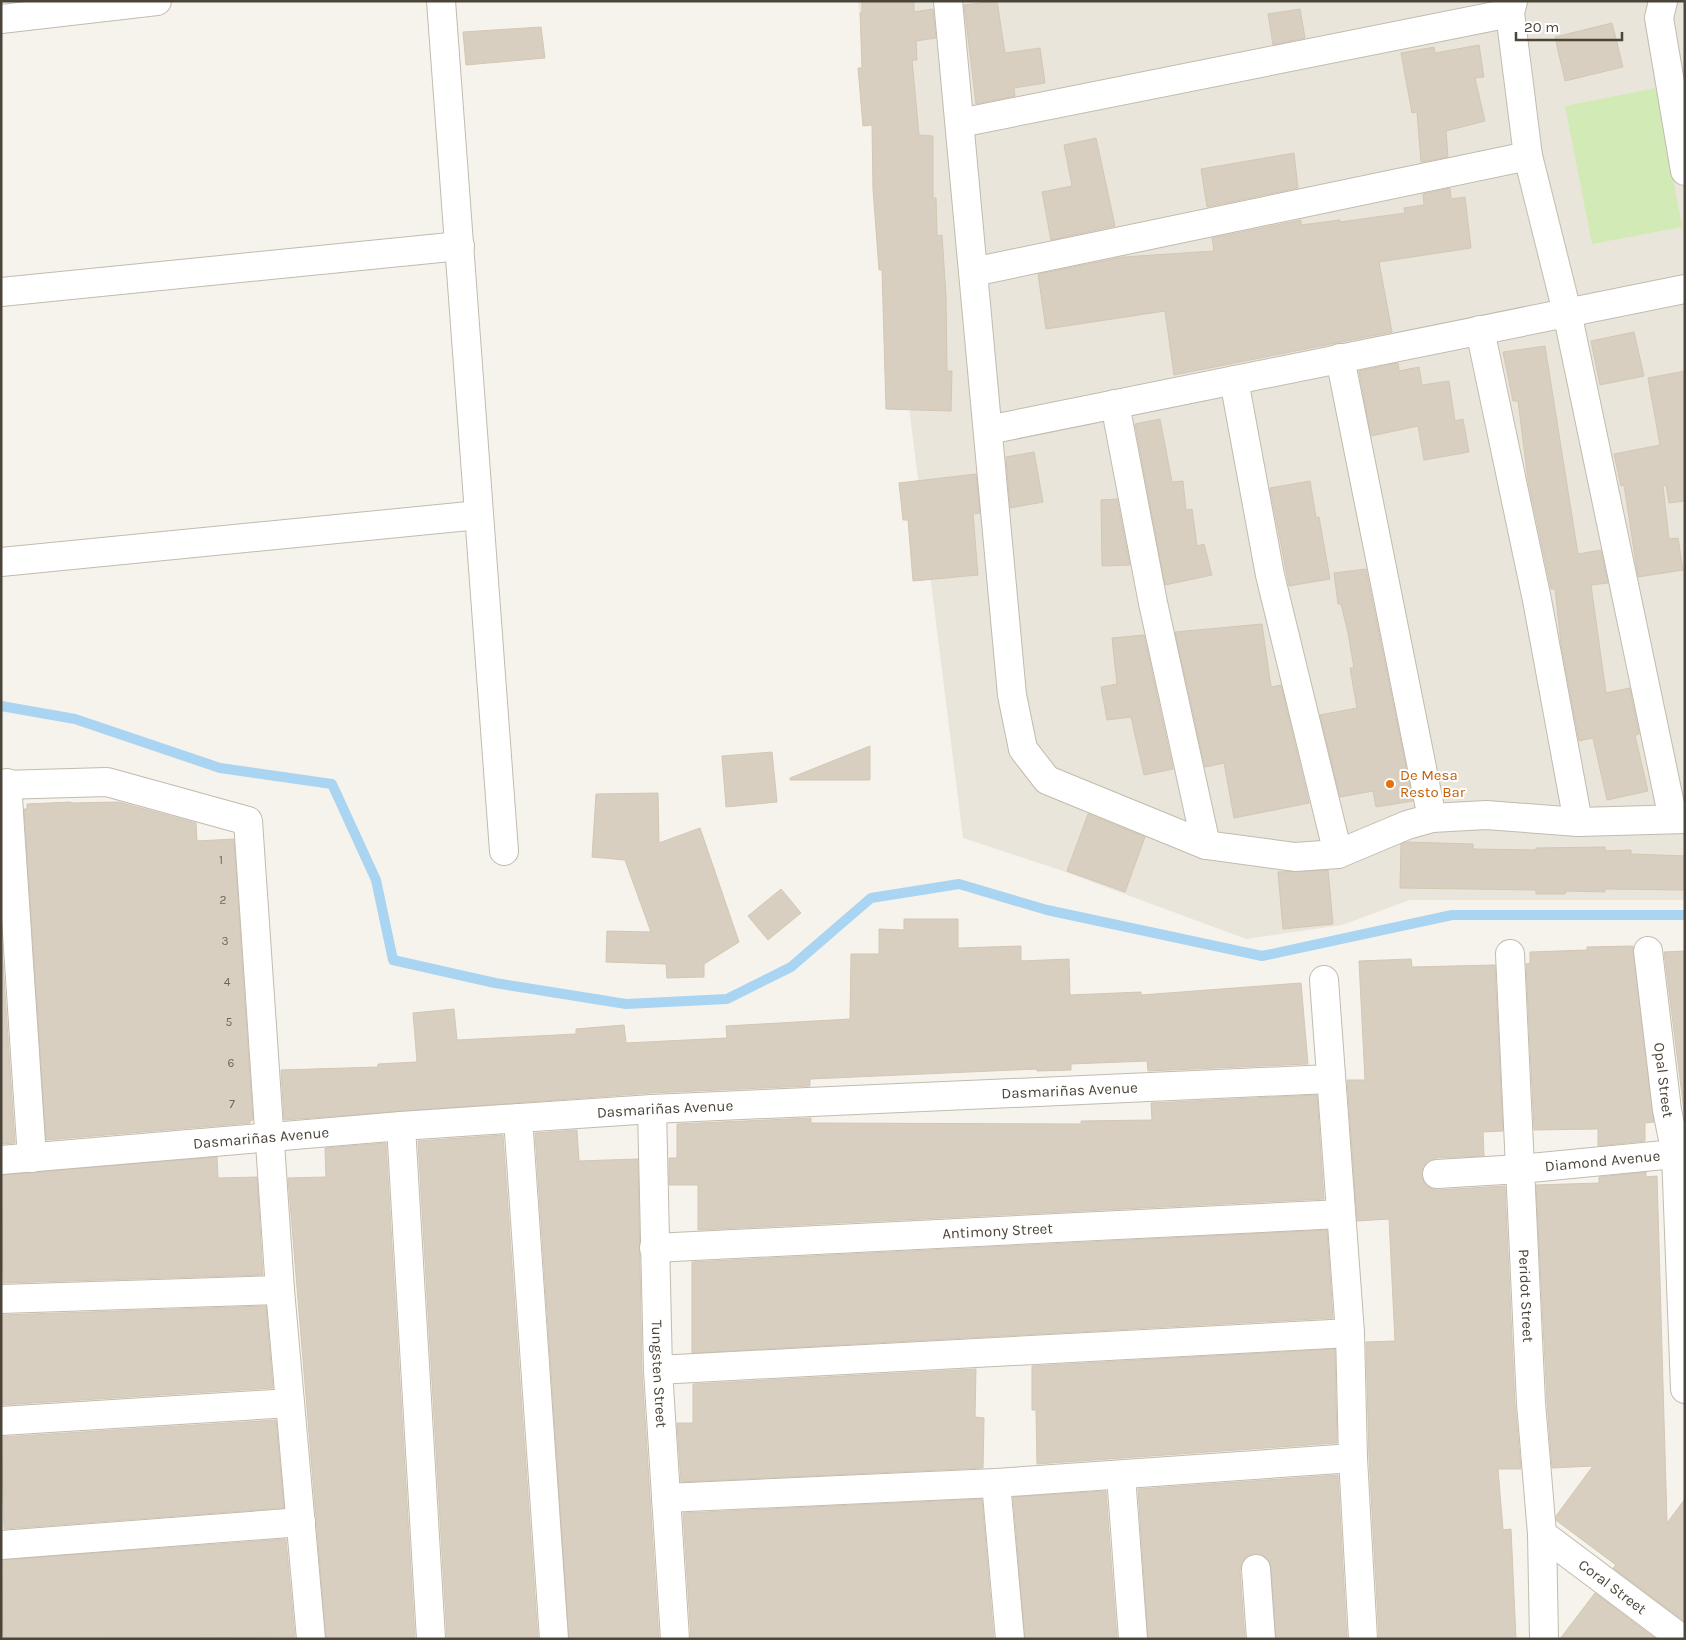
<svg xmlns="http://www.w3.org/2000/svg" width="1686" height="1640" font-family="Karla,sans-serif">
<rect width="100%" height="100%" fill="#f6f3ec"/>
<path fill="#eae5da" d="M 858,1 L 1685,1 L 1685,900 L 1410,900 L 1342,925 L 1246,939 L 1060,870 L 963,838 Z"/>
<path fill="#d2eab5" d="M 1656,88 L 1682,227 L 1592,244 L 1565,106 Z"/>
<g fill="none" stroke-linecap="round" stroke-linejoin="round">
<path stroke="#a9d4f2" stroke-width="10" d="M 1,706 L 75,719 L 220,768 L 332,784 L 376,880 L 393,960 L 495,983 L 626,1004 L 727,999 L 791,967 L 871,898 L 959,884 L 1047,910 L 1262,956 L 1452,915 L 1685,915"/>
</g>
<path fill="#d8cfc1" stroke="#d3c7b4" d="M 862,1 L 914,1 L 914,12 L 933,9 L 936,38 L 916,41 L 917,60 L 912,60 L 919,135 L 933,136 L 933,198 L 936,198 L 937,236 L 942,235 L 946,296 L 947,371 L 952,371 L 951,411 L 886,409 L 882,270 L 879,270 L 873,189 L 872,125 L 863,126 L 858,68 L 862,68 L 860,13 L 862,13 Z
M 997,1 L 1005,53 L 1040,48 L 1045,83 L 1014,88 L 1015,96 L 976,104 L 964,5 Z
M 1300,9 L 1305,38 L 1273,45 L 1268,14 Z
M 1612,23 L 1623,67 L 1565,81 L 1555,37 Z
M 541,27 L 545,58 L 466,65 L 463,32 Z
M 1479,45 L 1484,77 L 1475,78 L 1485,121 L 1446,131 L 1448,157 L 1421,162 L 1417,112 L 1412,113 L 1401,53 L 1434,47 L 1435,53 Z
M 1096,138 L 1115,226 L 1051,240 L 1042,192 L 1072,186 L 1064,145 Z
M 1294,153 L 1298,188 L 1207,207 L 1201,169 Z
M 1450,188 L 1451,199 L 1465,197 L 1471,248 L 1379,262 L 1392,332 L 1174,375 L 1165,311 L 1046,329 L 1038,274 L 1123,257 L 1214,251 L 1212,238 L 1301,220 L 1301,225 L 1340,220 L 1340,222 L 1405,213 L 1404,208 L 1424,205 L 1423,194 Z
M 1634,332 L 1644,376 L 1600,385 L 1591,341 Z
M 1545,346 L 1578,554 L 1601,550 L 1608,583 L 1591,585 L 1606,693 L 1630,688 L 1639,734 L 1635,735 L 1648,791 L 1607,800 L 1593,738 L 1579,741 L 1561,644 L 1555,589 L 1551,589 L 1528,480 L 1518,401 L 1513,401 L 1503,352 Z
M 1398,363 L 1399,371 L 1419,367 L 1422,385 L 1449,381 L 1455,421 L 1463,419 L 1469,452 L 1424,460 L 1418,426 L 1371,436 L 1359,371 Z
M 1685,371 L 1685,501 L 1669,503 L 1666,485 L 1663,486 L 1669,539 L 1678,538 L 1683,570 L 1638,577 L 1624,485 L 1621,486 L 1614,454 L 1660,445 L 1648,378 Z
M 1160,419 L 1172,482 L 1183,481 L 1186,510 L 1192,509 L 1197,546 L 1204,544 L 1212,575 L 1165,585 L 1135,424 Z
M 1034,452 L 1043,502 L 1010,508 L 1006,457 Z
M 976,474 L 980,513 L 973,514 L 978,575 L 913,581 L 908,520 L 903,520 L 899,483 Z
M 1310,481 L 1316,517 L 1319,517 L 1330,579 L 1289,586 L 1270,488 Z
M 1117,499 L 1130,565 L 1102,566 L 1101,500 Z
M 1366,569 L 1413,801 L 1376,807 L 1373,791 L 1340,797 L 1320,715 L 1357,708 L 1350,668 L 1354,668 L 1348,633 L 1341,604 L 1338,604 L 1334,573 Z
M 1262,624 L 1271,687 L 1281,685 L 1309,803 L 1234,818 L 1224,763 L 1205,767 L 1175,632 Z
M 1144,635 L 1173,769 L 1144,775 L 1131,717 L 1107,720 L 1101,687 L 1117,684 L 1112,638 Z
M 870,746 L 870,780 L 790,780 L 790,778 Z
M 772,752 L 777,802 L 726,807 L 722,756 Z
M 658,793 L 659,843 L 700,828 L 739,942 L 704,964 L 704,977 L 667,978 L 666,964 L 606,962 L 607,931 L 651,932 L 625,860 L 592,857 L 596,794 Z
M 71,802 L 71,803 L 119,802 L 196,823 L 197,841 L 234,839 L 253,1120 L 250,1121 L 250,1123 L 46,1140 L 24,809 L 27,809 L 27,804 Z
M 1088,814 L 1145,837 L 1125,892 L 1067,871 Z
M 1406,842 L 1473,844 L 1473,849 L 1536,850 L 1536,848 L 1605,847 L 1605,851 L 1631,850 L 1631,854 L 1685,856 L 1685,890 L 1605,889 L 1605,892 L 1566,891 L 1565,894 L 1536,894 L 1536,890 L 1400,888 L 1401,844 Z
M 1328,870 L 1333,924 L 1283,929 L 1278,872 Z
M 781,889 L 801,913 L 768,940 L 748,916 Z
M 904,919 L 958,919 L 958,948 L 1021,946 L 1021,961 L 1069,959 L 1070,995 L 1141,992 L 1141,995 L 1301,983 L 1308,1064 L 1148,1071 L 1147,1061 L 1071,1064 L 1071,1070 L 1037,1071 L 1037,1069 L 810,1079 L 810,1086 L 651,1093 L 284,1120 L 281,1070 L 378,1067 L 378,1064 L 417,1062 L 413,1013 L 454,1009 L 457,1040 L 576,1034 L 576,1029 L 624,1025 L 626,1043 L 727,1038 L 726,1026 L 850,1019 L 851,954 L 879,954 L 879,929 L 904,930 Z
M 1,932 L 15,1143 L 1,1144 Z
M 1633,946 L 1654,1122 L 1645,1123 L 1645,1141 L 1598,1146 L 1598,1129 L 1534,1130 L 1526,964 L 1530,963 L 1530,952 L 1587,950 L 1587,947 Z
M 1685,951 L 1685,1119 L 1664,952 Z
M 1411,959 L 1412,967 L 1495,965 L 1503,1131 L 1483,1132 L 1484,1156 L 1436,1158 L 1428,1161 L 1423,1167 L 1421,1174 L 1424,1183 L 1430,1188 L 1437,1190 L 1505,1186 L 1515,1404 L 1521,1469 L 1498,1469 L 1503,1530 L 1511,1529 L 1516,1639 L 1379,1639 L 1369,1457 L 1366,1342 L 1395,1341 L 1389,1219 L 1357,1221 L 1347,1080 L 1365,1080 L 1359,961 Z
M 1317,1095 L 1324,1199 L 698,1230 L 698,1185 L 669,1185 L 669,1158 L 677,1158 L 677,1124 L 811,1118 L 811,1123 L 1081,1124 L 1081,1121 L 1152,1120 L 1151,1103 Z
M 577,1130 L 579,1161 L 638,1159 L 642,1371 L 659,1639 L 569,1639 L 535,1133 Z
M 503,1135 L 538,1639 L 447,1639 L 418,1141 Z
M 386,1143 L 415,1639 L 326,1639 L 288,1178 L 326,1177 L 325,1148 Z
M 217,1157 L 218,1178 L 257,1177 L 263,1275 L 3,1283 L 1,1175 Z
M 1646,1172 L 1646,1177 L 1657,1176 L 1667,1523 L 1685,1499 L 1685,1622 L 1613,1568 L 1616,1565 L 1557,1521 L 1556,1516 L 1593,1466 L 1552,1468 L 1547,1402 L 1536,1185 L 1599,1183 L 1599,1177 Z
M 1327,1230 L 1333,1318 L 692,1353 L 692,1262 Z
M 266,1306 L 273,1388 L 1,1405 L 1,1315 Z
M 1335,1349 L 1337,1443 L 1037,1464 L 1036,1410 L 1032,1410 L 1032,1366 Z
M 976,1369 L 975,1417 L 984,1418 L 983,1468 L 681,1482 L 677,1423 L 693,1423 L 693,1384 Z
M 276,1420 L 284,1508 L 4,1529 L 1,1437 Z
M 1338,1475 L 1347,1639 L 1276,1639 L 1271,1567 L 1269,1561 L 1263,1555 L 1255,1553 L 1247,1556 L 1242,1563 L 1240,1570 L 1245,1639 L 1148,1639 L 1138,1489 Z
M 1106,1491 L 1117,1639 L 1025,1639 L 1013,1497 Z
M 982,1499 L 994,1639 L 691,1639 L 683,1513 Z
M 286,1539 L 295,1637 L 3,1639 L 1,1560 Z
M 1595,1593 L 1656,1639 L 1560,1639 Z"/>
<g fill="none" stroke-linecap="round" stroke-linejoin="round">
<defs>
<g id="street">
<path d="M 441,1 L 504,851"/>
<path d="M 948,1 L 1012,695 L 1023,749 L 1047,780 L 1206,845 L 1295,857 L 1338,854 L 1407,825 L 1432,818 L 1486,815 L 1578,822 L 1685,819"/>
<path d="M 1513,1 L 1510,13 L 1528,156 L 1567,312 L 1673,819"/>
<path d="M 1663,1 L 1659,18 L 1685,171"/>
<path d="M 1,19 L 157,1"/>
<path d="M 960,123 L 1510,13"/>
<path d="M 973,272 L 1528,156"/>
<path d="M 1,292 L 460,246"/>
<path d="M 1480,330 L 1537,600 L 1578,822"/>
<path d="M 1340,358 L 1432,818"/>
<path d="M 1234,380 L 1270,575 L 1338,854"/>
<path d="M 1115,404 L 1153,603 L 1206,845"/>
<path d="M 988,430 L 1685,289"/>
<path d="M 1,562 L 479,515"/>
<path d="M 7,783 L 32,1158"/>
<path d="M 1,785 L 107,782 L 248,821 L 280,1290 L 311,1639"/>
<path id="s1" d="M 1648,951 L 1667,1110 L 1676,1154 L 1685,1389"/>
<path id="s2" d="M 1510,954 L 1531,1403 L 1542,1534 L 1544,1639"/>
<path d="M 1324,980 L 1350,1333 L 1353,1458 L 1363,1639"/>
<path id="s3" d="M 652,1109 L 658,1370 L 675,1639"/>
<path d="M 518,1118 L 554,1639"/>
<path d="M 401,1126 L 431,1639"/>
<path id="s4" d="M 1,1160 L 401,1126 L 652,1109 L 1330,1079"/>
<path id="s5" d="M 1437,1174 L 1520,1169 L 1685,1153"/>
<path id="s6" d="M 654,1248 L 1341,1214"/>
<path d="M 1,1299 L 280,1290"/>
<path d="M 658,1370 L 1350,1333"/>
<path d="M 1,1421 L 290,1403"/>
<path d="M 1121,1475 L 1133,1639"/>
<path d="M 996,1483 L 1010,1639"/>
<path d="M 666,1498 L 996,1483 L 1353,1458"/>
<path id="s7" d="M 1542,1534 L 1682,1639"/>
<path d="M 1,1545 L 301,1522"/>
<path d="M 1256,1569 L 1261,1639"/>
</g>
</defs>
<use href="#street" stroke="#c2bbae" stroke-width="30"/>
<use href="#street" stroke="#fff" stroke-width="28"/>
</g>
<circle fill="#e8710a" stroke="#fff" stroke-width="2" cx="1390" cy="784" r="5"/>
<g text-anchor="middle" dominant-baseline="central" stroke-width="4" stroke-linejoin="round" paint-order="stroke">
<g font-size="12" fill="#6e675b">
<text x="221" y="860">1</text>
<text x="223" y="900">2</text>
<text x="225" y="941">3</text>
<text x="227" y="982">4</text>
<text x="229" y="1022">5</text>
<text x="231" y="1063">6</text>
<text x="232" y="1104">7</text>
</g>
<g font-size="15" fill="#c56008" stroke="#fff" text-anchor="start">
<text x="1400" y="775">De Mesa<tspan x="1400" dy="17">Resto Bar</tspan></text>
</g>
<g font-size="15" fill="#4b4439" stroke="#fff">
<text stroke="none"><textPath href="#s1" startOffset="130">Opal Street</textPath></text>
<text stroke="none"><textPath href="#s4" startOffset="1071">Dasmariñas Avenue</textPath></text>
<text stroke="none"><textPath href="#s4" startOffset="666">Dasmariñas Avenue</textPath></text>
<text stroke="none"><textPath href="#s4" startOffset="261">Dasmariñas Avenue</textPath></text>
<text stroke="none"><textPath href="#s5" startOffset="166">Diamond Avenue</textPath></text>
<text stroke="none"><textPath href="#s6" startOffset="344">Antimony Street</textPath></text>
<text stroke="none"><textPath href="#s2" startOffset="342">Peridot Street</textPath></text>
<text stroke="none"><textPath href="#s3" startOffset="265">Tungsten Street</textPath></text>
<text stroke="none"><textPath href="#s7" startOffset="88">Coral Street</textPath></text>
</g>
</g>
<rect width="1686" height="1640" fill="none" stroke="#4b4439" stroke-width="5"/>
<path d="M1516 32v8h106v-8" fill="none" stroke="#4b4439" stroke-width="2.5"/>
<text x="1524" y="32" font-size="15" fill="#4b4439" stroke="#ffffff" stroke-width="4" paint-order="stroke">20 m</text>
</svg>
